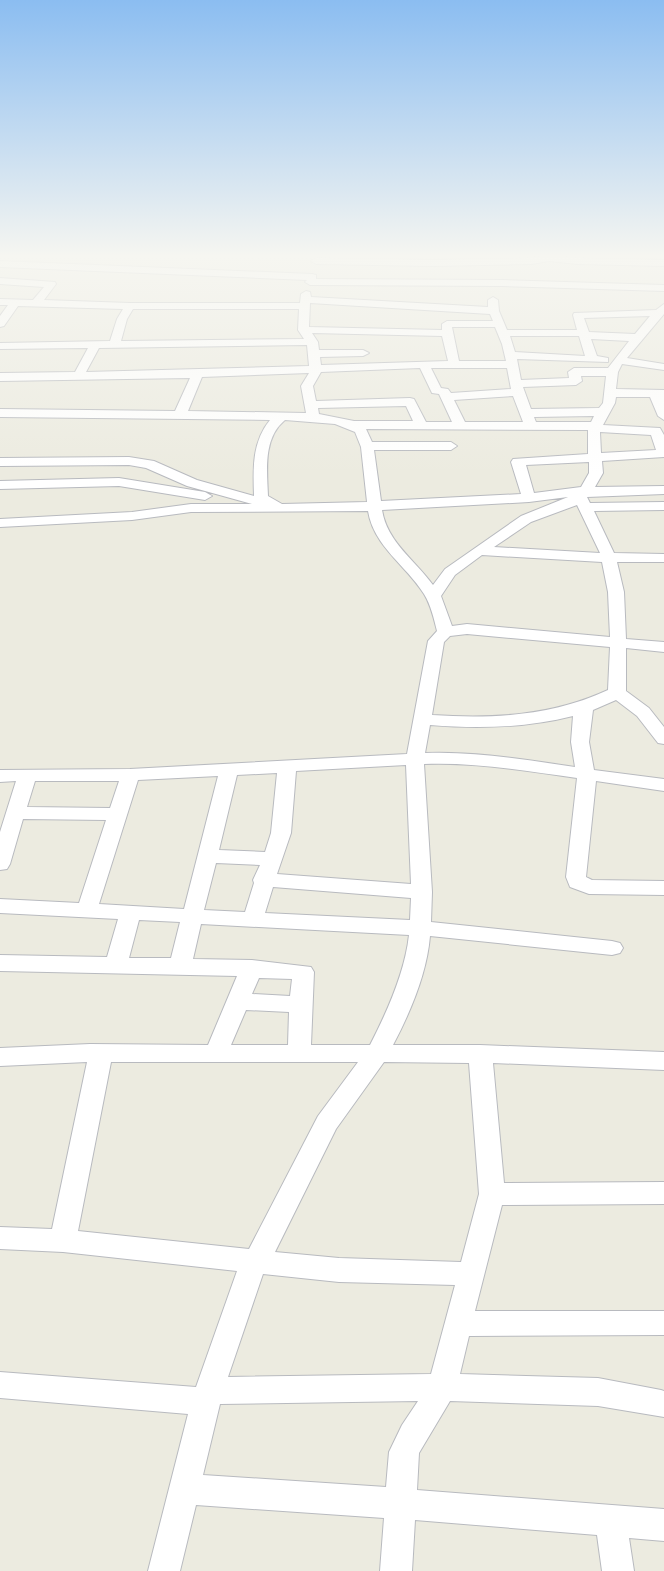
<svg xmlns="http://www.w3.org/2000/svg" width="664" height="1571" font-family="'Alegreya Sans',sans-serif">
<rect width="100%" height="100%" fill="#ecebe0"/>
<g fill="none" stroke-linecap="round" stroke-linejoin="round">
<defs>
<path id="minor" d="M 549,255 L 577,258 L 664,260 L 664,266 L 577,264 L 549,261 L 532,264 L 433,266 L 316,264 L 311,261 L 316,258 L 433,260 L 532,258 Z
M 0,261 L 312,274 L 316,275 L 316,279 L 502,280 L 664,285 L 664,291 L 502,286 L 310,285 L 305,282 L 307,280 L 0,267 Z
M 0,278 L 55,282 L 56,284 L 44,300 L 130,303 L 300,303 L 301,294 L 306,291 L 310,292 L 311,297 L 488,307 L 488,300 L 493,297 L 498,300 L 499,311 L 507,330 L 577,330 L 573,315 L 574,313 L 656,310 L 664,304 L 664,314 L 627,358 L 664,364 L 664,370 L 622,364 L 618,372 L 616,389 L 664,390 L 664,420 L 658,416 L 650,397 L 616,397 L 615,403 L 603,425 L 660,428 L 664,435 L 664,457 L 602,461 L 603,473 L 595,487 L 664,486 L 664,494 L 587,497 L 590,503 L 664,502 L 664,510 L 594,511 L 614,553 L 664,554 L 664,562 L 617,562 L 624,592 L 626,639 L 664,642 L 664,652 L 626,648 L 626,691 L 649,708 L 664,727 L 664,744 L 658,743 L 637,716 L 616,700 L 593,710 L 589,742 L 594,770 L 664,779 L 664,791 L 596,781 L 586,877 L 592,880 L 664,881 L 664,895 L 589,894 L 570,887 L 566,877 L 577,778 C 527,771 475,762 424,764 L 432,892 L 431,922 L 612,941 L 620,943 L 623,948 L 620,953 L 612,955 L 430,936 C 427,973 410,1013 393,1045 L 480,1045 L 664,1052 L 664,1070 L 493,1063 L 504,1183 L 664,1182 L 664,1204 L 502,1205 L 475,1311 L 664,1311 L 664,1335 L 469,1336 L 460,1374 L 598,1378 L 661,1390 L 664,1391 L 664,1417 L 598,1406 L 450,1401 L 419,1453 L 417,1490 L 664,1509 L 664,1541 L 629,1538 L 634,1571 L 602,1571 L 597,1535 L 415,1520 L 412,1571 L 380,1571 L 384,1518 L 196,1505 L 180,1571 L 148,1571 L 188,1414 L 0,1398 L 0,1372 L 196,1387 L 237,1271 L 63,1252 L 0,1249 L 0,1227 L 52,1229 L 87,1062 L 0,1066 L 0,1048 L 90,1044 L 208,1045 L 237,976 L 0,971 L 0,955 L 107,957 L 118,919 L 0,913 L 0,899 L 79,903 L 106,820 L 23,819 L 10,864 L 7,869 L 0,870 L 0,832 L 16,781 L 0,782 L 0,770 L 130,769 L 407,754 L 428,641 L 437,631 C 434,619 431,605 424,594 C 406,565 374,547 368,511 L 191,512 L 132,520 L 0,527 L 0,519 L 132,512 L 191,504 L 252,504 L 187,486 L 146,468 L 129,465 L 0,466 L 0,458 L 129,457 L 154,461 L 197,480 L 254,496 C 253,468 252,442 270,420 L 0,417 L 0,409 L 175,411 L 190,378 L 0,381 L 0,373 L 75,372 L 88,348 L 0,349 L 0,343 L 110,341 L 117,319 L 123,309 L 18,306 L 4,326 L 0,327 L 0,316 L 8,305 L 0,305 L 0,299 L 33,300 L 44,287 L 0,284 ZM 310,303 L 490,314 L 493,321 L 447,321 L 442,324 L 442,330 L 309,327 ZM 133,309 L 299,309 L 298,330 L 304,339 L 121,341 L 127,319 ZM 650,316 L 635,334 L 589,332 L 584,318 ZM 452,327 L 495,327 L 502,344 L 506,361 L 459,361 ZM 312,333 L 442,336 L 448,361 L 321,365 L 320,357 L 363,356 L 369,353 L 363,350 L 319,350 L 318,342 ZM 510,336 L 579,336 L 585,356 L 515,352 ZM 591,339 L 629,341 L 608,368 L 574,368 L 568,372 L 569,378 L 521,380 L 517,359 L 608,362 L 608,358 L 597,356 ZM 307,345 L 309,366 L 86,372 L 99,348 ZM 420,368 L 432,393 L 439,394 L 452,422 L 426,422 L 414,399 L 410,398 L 316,401 L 313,386 L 321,372 ZM 431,368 L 507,368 L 511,389 L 451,393 L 448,389 L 441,388 ZM 309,373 L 301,386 L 306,413 L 188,411 L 202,377 ZM 581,376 L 606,376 L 603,403 L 599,408 L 531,409 L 523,387 L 576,385 L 582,381 ZM 513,396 L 523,422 L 465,422 L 454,400 ZM 406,406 L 413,421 L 354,421 L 319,414 L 318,408 ZM 594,416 L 591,422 L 536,422 L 534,417 ZM 285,420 L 335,424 L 355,432 L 361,447 L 367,502 L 282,504 L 268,496 C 267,470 263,438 285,420 ZM 366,429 L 588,430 L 588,454 L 513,459 L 511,462 L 521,494 L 381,501 L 374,450 L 451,450 L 457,446 L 451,442 L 372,442 ZM 600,432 L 651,435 L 656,450 L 601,453 ZM 589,462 L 589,473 L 581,487 L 534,493 L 526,465 ZM 568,497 L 521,516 L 445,569 L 433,585 C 415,560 387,542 382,510 L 529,502 ZM 577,505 L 600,553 L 494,547 L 531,522 ZM 482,555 L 602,562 L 608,592 L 610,637 L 467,624 L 452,626 L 441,596 L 455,575 ZM 467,634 L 610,647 L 608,690 C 552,716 493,719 432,715 L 444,642 L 450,636 ZM 573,716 L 571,742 L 575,767 C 526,760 475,751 425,753 L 430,725 C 479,729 526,728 573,716 ZM 406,765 L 411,884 L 277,874 L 291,833 L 296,771 ZM 277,773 L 271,833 L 265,852 L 219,850 L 237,775 ZM 218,776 L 184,909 L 99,904 L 138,780 ZM 35,781 L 119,781 L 110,808 L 27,807 ZM 216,863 L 260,865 L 253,880 L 254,883 L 245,912 L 204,910 ZM 273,887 L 411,898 L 410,920 L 265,913 ZM 139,920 L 180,922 L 171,958 L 129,958 ZM 201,924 L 409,935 C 405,972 387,1012 370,1045 L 311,1045 L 314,972 L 311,967 L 252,960 L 193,959 ZM 259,978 L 292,979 L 290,996 L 252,994 ZM 246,1010 L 289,1012 L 288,1045 L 231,1045 ZM 111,1062 L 358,1062 L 318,1116 L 249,1249 L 78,1231 ZM 384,1062 L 469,1063 L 479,1194 L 461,1262 L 339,1258 L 275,1252 L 336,1129 ZM 263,1274 L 339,1282 L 455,1285 L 431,1374 L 228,1377 ZM 418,1401 L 402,1425 L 389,1452 L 386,1487 L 203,1475 L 220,1404 Z
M 119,478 L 205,492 L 212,496 L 205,500 L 119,486 L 0,489 L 0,481 Z"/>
</defs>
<use href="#minor" stroke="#b8babf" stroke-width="2"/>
<use href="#minor" fill="#fff" fill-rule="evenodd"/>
</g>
<linearGradient id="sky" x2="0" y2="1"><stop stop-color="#8bbdf1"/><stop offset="0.54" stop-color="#f6f6f1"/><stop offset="1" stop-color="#f6f6f1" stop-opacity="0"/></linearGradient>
<rect width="664" height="474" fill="url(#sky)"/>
</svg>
